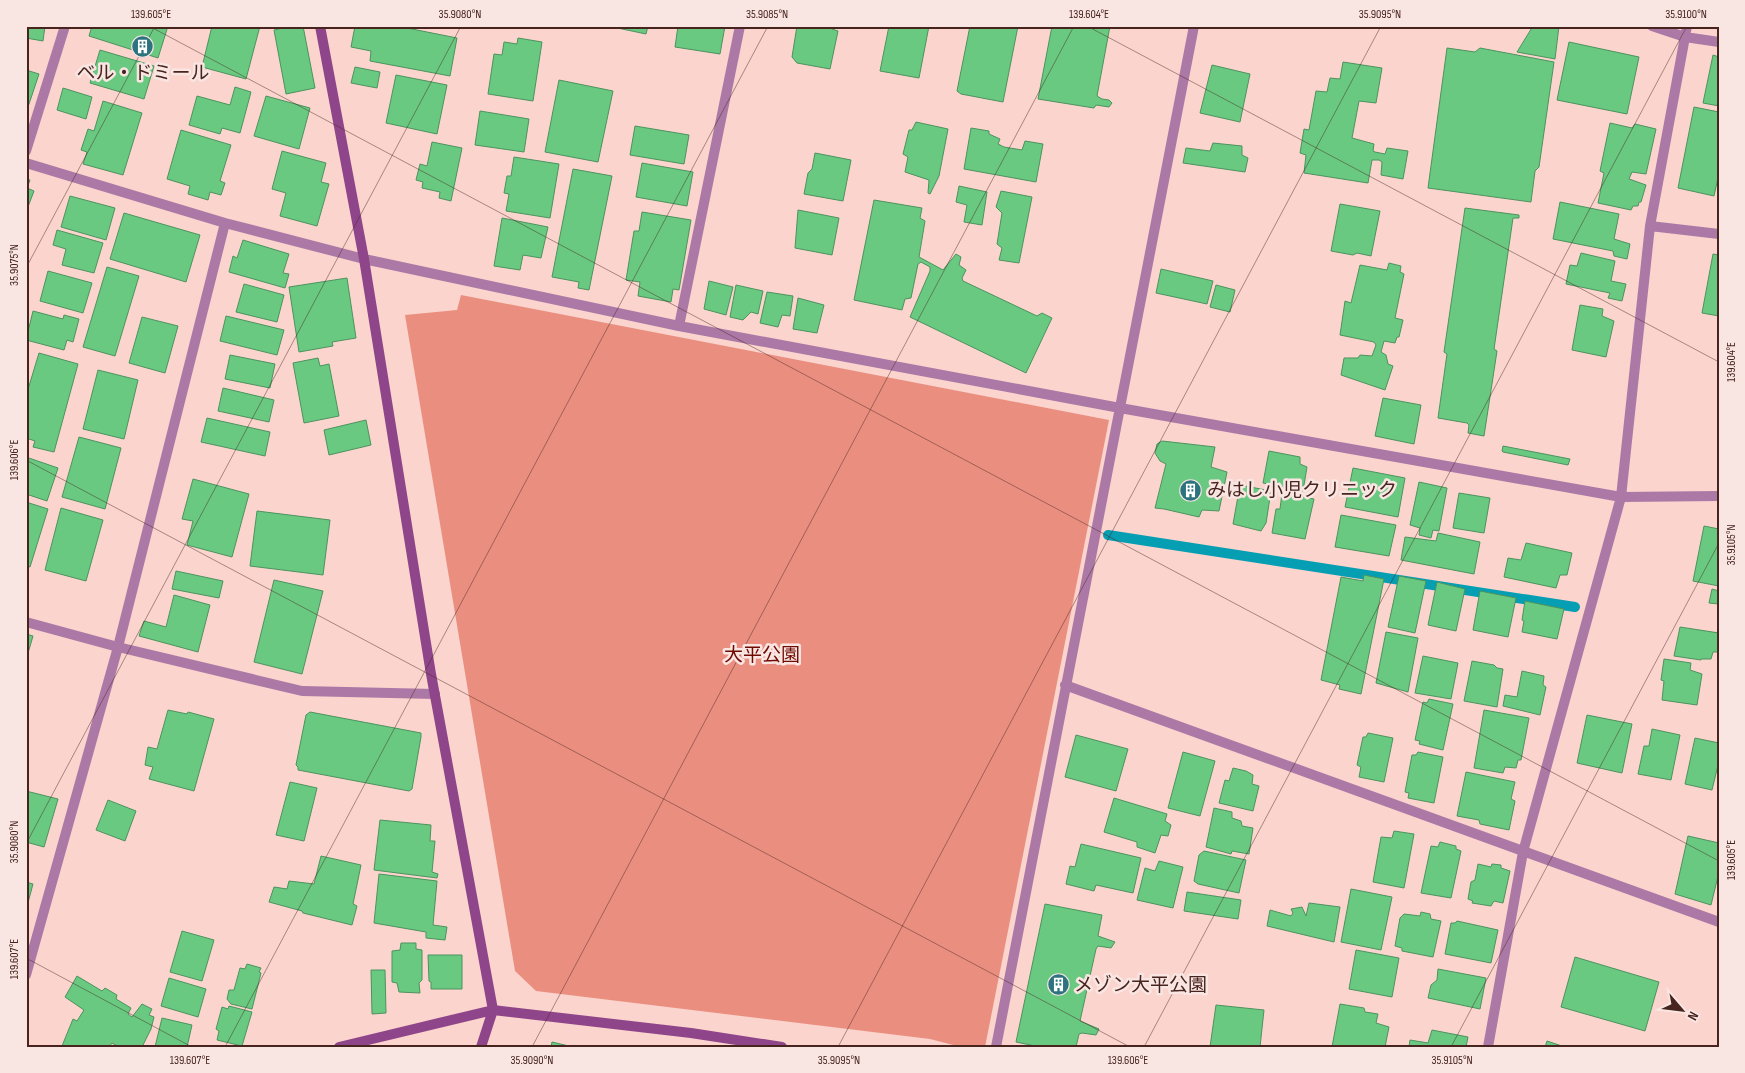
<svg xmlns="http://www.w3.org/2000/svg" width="1745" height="1073" font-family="'Sofia Sans Condensed','Noto Sans JP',sans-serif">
<rect width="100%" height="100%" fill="#fad4cd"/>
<path fill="#ea8f80" d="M 461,295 L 1109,420 L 985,1047 L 961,1047 L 930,1039 L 536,991 L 515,971 L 405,315 L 457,310 Z"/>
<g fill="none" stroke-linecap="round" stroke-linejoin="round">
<path stroke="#059eb2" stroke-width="10" d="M 1108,535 L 1575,607"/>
</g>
<path fill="#69c981" stroke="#4c935e" d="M 26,26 L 45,26 L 43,41 L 26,38 Z
M 92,26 L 168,26 L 158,58 L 89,36 Z
M 212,26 L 260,26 L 246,79 L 202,67 Z
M 292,26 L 303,26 L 315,88 L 286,94 L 274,30 Z
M 355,26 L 397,26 L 457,38 L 450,76 L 370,61 L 371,51 L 351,47 Z
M 608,26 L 648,26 L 646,34 Z
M 678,26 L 725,26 L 720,54 L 675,47 Z
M 797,26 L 832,26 L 832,29 L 838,31 L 830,69 L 797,63 L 792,57 Z
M 889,26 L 929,26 L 919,78 L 880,71 Z
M 970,26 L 1018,26 L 1003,102 L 961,94 L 957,91 Z
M 1052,26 L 1110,26 L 1097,96 L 1102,99 L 1109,100 L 1112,103 L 1109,107 L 1096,105 L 1094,108 L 1038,99 Z
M 1533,26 L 1559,26 L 1555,59 L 1517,52 Z
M 518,38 L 542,42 L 533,101 L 488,94 L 494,54 L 502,55 L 504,42 L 517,44 Z
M 1569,42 L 1639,57 L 1627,114 L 1557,100 Z
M 1447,48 L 1475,52 L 1480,48 L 1554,62 L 1539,167 L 1535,171 L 1531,202 L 1428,188 Z
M 100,50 L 154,66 L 144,99 L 90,83 Z
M 1713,55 L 1719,57 L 1719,106 L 1703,103 Z
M 1343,62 L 1382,68 L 1376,103 L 1359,101 L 1352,138 L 1374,144 L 1373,151 L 1375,152 L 1385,154 L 1387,148 L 1408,151 L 1403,179 L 1381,175 L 1382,162 L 1379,160 L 1372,160 L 1368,183 L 1304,173 L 1306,155 L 1300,153 L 1304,129 L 1309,130 L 1316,91 L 1327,92 L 1330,78 L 1340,79 Z
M 1212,65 L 1250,74 L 1240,122 L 1200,113 Z
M 355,67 L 380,72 L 377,88 L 351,83 Z
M 26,70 L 39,74 L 26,113 Z
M 396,75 L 447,85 L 437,134 L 386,123 Z
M 559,80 L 613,91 L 598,162 L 545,152 Z
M 235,87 L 251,92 L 240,133 L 222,128 L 220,134 L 189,125 L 197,96 L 230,105 Z
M 63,88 L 92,97 L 86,119 L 57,110 Z
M 266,96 L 310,108 L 299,149 L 254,136 Z
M 103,101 L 142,113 L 123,175 L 83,164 L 87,152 L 81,150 L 88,129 L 94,131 Z
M 1694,107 L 1719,112 L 1719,173 L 1714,196 L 1678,188 Z
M 480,111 L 529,119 L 524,152 L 475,145 Z
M 916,122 L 948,129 L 939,176 L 930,194 L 928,193 L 929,180 L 905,172 L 908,157 L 903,154 L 909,130 L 912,130 Z
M 1610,123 L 1632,128 L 1635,124 L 1656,129 L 1646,174 L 1632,172 L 1629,179 L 1646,185 L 1641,202 L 1639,202 L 1638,206 L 1633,206 L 1631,210 L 1598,203 L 1604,173 L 1600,171 Z
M 635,126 L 689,135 L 684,164 L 630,155 Z
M 971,128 L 989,131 L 989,134 L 1000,139 L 998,144 L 1004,147 L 1022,150 L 1025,141 L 1043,144 L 1036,182 L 964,169 Z
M 181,130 L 231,145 L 220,181 L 225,183 L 221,195 L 210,192 L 208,200 L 188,194 L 190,186 L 167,179 Z
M 432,142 L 462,148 L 451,201 L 439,198 L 440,192 L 422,188 L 423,182 L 416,180 L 420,164 L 427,166 Z
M 1213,143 L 1242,146 L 1242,155 L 1248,158 L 1245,172 L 1183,163 L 1186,148 L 1210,151 Z
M 282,151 L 326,163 L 321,182 L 329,184 L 317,226 L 280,216 L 286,193 L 272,189 Z
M 815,153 L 851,160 L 843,201 L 804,194 L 808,173 L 812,169 Z
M 514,157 L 559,164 L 550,218 L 506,211 L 509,194 L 504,193 L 507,176 L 511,176 Z
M 642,163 L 693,172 L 687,206 L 636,197 Z
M 573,169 L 612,176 L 589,290 L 578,288 L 579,282 L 552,277 Z
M 26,179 L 30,180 L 27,188 L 34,191 L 26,212 Z
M 959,186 L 987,192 L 982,225 L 964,222 L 967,205 L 956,202 Z
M 1001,191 L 1032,197 L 1019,263 L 999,260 L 1002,248 L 997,244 L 1002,213 L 996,207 Z
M 70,196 L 115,208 L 106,240 L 61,227 Z
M 874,200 L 922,208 L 920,218 L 925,221 L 919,257 L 943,270 L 956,254 L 961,257 L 959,265 L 966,270 L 962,278 L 963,281 L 1037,316 L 1042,313 L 1052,318 L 1026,373 L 910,317 L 930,271 L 930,267 L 921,262 L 918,264 L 911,298 L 905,299 L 902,310 L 854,300 Z
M 1560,202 L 1619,214 L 1614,239 L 1630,244 L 1627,259 L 1614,256 L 1613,251 L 1553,239 Z
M 1340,204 L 1380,211 L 1371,256 L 1357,253 L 1353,255 L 1331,251 Z
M 1465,208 L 1519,215 L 1519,218 L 1513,218 L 1494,349 L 1497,351 L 1484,436 L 1468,433 L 1469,425 L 1467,423 L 1438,418 L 1447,354 L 1444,352 Z
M 798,210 L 839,218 L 832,255 L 795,248 Z
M 642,212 L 691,220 L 679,290 L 673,289 L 671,302 L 638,296 L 640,282 L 626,280 L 634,231 L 639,231 Z
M 124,213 L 200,235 L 186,282 L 110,259 Z
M 502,218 L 548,227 L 541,258 L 523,255 L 520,270 L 494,266 Z
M 57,230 L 103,243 L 94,273 L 62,265 L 66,249 L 53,245 Z
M 243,240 L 289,254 L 283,273 L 289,274 L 285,288 L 229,272 L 233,256 L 237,258 Z
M 1581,253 L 1615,261 L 1611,281 L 1626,284 L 1622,301 L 1608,298 L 1610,293 L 1566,284 L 1570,265 L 1577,266 Z
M 1713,254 L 1719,255 L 1719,316 L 1702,313 Z
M 1389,263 L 1401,266 L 1400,272 L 1404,274 L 1395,318 L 1403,320 L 1399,337 L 1397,337 L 1395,343 L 1384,341 L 1381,352 L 1386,355 L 1388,364 L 1393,366 L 1385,390 L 1341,375 L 1344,358 L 1358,358 L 1360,355 L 1372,356 L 1376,345 L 1374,342 L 1340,335 L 1345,301 L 1351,303 L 1360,265 L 1387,270 Z
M 107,267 L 139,276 L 115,356 L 83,347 Z
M 1161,269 L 1213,281 L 1207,304 L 1156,293 Z
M 48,271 L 92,283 L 83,313 L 40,301 Z
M 347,278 L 356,338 L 332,342 L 333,346 L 299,352 L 289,287 Z
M 709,281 L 733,287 L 726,315 L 704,309 Z
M 244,284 L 284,295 L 277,322 L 236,312 Z
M 736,285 L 763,291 L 758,314 L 751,312 L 743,320 L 730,317 Z
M 1216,285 L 1235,290 L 1230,312 L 1210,307 Z
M 767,292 L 793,296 L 790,316 L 782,315 L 778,327 L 760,323 Z
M 798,298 L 824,305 L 817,333 L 793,329 Z
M 1580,305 L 1603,309 L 1602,316 L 1614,321 L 1606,357 L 1572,350 Z
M 33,311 L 63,319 L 64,315 L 79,319 L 73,342 L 67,340 L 64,350 L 26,340 Z
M 226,316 L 284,330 L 277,355 L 220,341 Z
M 142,317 L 178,326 L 165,373 L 129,363 Z
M 39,353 L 78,364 L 54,452 L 33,447 L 35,441 L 26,438 L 26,396 Z
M 230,355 L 275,364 L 270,388 L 225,379 Z
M 318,358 L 320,366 L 329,364 L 339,416 L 304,423 L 293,363 Z
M 98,370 L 138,380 L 124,439 L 83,429 Z
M 223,388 L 274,400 L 269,422 L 218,411 Z
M 1383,398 L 1421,405 L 1414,444 L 1375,436 Z
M 207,418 L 270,432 L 265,456 L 201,442 Z
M 366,420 L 371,445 L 329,455 L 324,430 Z
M 79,437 L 121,448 L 105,509 L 62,497 Z
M 1162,441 L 1215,447 L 1211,467 L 1227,472 L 1219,511 L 1202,510 L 1199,517 L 1164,509 L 1155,508 L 1166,464 L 1160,461 L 1155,453 L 1157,444 Z
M 1503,446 L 1570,459 L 1568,465 L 1503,452 L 1502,451 Z
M 1269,451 L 1300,457 L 1300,464 L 1307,467 L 1303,491 L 1263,483 Z
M 26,457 L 58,468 L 47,501 L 26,494 Z
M 1353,468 L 1405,478 L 1398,517 L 1345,507 Z
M 193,479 L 249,494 L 232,557 L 187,545 L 193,521 L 182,519 Z
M 1419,482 L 1447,488 L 1439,531 L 1433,530 L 1431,538 L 1419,535 L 1420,528 L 1410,525 Z
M 1240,485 L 1271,491 L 1266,523 L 1261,531 L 1233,524 Z
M 1282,493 L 1314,499 L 1305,539 L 1272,533 L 1276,509 L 1280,509 Z
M 1459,493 L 1490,498 L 1484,533 L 1453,528 Z
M 26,502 L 48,509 L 30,567 L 26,566 Z
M 61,508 L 103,520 L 86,581 L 45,570 Z
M 257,511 L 330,520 L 323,575 L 250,566 Z
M 1341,515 L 1396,525 L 1389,556 L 1335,547 Z
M 1704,526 L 1719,529 L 1719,586 L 1693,581 Z
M 1438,533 L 1480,542 L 1474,574 L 1401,560 L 1405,537 L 1436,541 Z
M 1526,543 L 1572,553 L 1567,575 L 1560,575 L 1556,588 L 1504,577 L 1508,558 L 1521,560 Z
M 176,571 L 223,581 L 219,598 L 172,589 Z
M 1364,575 L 1384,579 L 1361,694 L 1339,689 L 1340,685 L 1321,680 L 1341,577 L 1363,581 Z
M 1399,576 L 1426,581 L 1415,633 L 1388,627 Z
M 274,580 L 323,591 L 302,674 L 254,662 Z
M 1437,582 L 1465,589 L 1456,631 L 1428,625 Z
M 1712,589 L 1719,591 L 1719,604 L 1709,603 Z
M 1480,591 L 1516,598 L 1508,637 L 1473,630 Z
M 174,595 L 210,605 L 198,652 L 139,636 L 144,621 L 166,627 Z
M 1525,601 L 1564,609 L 1557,639 L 1522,632 L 1524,621 L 1522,620 Z
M 1680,627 L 1719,633 L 1719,652 L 1713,652 L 1711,659 L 1701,659 L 1701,660 L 1674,656 Z
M 1386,632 L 1418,638 L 1408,692 L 1376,683 Z
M 26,634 L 33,636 L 26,660 Z
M 1423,656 L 1458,663 L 1451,699 L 1415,693 Z
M 1664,659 L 1691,663 L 1690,670 L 1702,674 L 1697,705 L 1662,700 L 1664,681 L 1661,680 Z
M 1472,661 L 1494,665 L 1497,668 L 1503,669 L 1497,707 L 1464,701 Z
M 1522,671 L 1544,676 L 1543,685 L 1546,687 L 1540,715 L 1503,706 L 1505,695 L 1517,697 Z
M 1429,699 L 1453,704 L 1443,750 L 1419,744 L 1420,741 L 1415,740 L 1423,702 L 1427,703 Z
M 168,710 L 187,714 L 188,712 L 214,719 L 194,791 L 149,779 L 153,767 L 145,765 L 148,747 L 157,749 Z
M 1484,710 L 1529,718 L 1521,760 L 1518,760 L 1516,768 L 1505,767 L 1503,773 L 1474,768 Z
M 310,712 L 421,733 L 421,737 L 412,789 L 409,791 L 298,770 L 298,767 L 296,765 L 306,715 Z
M 1587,715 L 1632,724 L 1622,773 L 1577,763 Z
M 1652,729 L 1680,735 L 1671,780 L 1638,774 L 1644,746 L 1649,746 Z
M 1368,733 L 1393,738 L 1384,782 L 1359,777 L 1361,767 L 1357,765 L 1363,737 L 1366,737 Z
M 1076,735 L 1128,749 L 1116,791 L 1065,777 Z
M 1695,738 L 1719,743 L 1719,761 L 1712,790 L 1685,784 Z
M 1183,752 L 1215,761 L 1200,816 L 1168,808 Z
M 1418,752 L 1443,757 L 1434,803 L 1408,798 L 1409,793 L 1405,792 L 1412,755 L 1416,755 Z
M 1233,768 L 1246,771 L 1253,775 L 1252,784 L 1259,786 L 1253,811 L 1219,803 L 1225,780 L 1229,781 Z
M 1466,772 L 1515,782 L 1511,799 L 1515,801 L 1509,830 L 1480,824 L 1479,820 L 1457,816 Z
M 290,782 L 317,788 L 304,841 L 276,835 Z
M 26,791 L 58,799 L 44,847 L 26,842 Z
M 1114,798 L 1167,814 L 1165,821 L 1171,825 L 1168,836 L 1161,835 L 1155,853 L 1137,847 L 1137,842 L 1104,832 Z
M 108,800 L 136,811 L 125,841 L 96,830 Z
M 1214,808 L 1232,812 L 1232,818 L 1241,821 L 1242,826 L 1253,828 L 1249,854 L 1232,851 L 1231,854 L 1206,847 Z
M 380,820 L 431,825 L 430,841 L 435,841 L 432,872 L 438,874 L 437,878 L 374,870 Z
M 1394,831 L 1414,834 L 1404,888 L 1373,882 L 1381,837 L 1392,838 Z
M 1688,836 L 1719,843 L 1719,872 L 1711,905 L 1675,894 Z
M 1440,842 L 1456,846 L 1456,849 L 1461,851 L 1451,898 L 1421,893 L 1431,846 L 1438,847 Z
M 1081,844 L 1141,858 L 1133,893 L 1096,885 L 1094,891 L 1066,884 L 1070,866 L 1075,867 Z
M 1204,851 L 1246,860 L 1239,893 L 1198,884 L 1194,881 L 1199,855 Z
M 321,856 L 361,865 L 353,904 L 357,906 L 352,925 L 303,913 L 302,911 L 269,902 L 274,887 L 287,889 L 289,881 L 314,884 Z
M 1159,861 L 1183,867 L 1173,908 L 1137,900 L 1145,868 L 1155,871 Z
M 1478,864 L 1491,867 L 1492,864 L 1501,865 L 1501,868 L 1510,871 L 1503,903 L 1494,901 L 1491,906 L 1472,903 L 1473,901 L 1468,899 L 1471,882 L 1475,880 Z
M 379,874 L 437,881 L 433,925 L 447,927 L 445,940 L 426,938 L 426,932 L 374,923 Z
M 26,882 L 33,884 L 26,910 Z
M 1351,889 L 1392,897 L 1381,950 L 1341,942 Z
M 1187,892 L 1241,900 L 1238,919 L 1184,911 Z
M 1309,903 L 1340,907 L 1334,942 L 1267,926 L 1270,910 L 1291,916 L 1293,913 L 1291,909 L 1302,907 L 1306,916 Z
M 1045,904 L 1102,915 L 1098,936 L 1115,942 L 1111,948 L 1098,946 L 1096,949 L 1080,1021 L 1099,1029 L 1096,1035 L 1082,1033 L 1079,1034 L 1076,1047 L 1040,1047 L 1016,1042 Z
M 1421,912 L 1430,914 L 1431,919 L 1441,921 L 1433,957 L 1402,951 L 1402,948 L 1395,946 L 1400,918 L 1404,914 L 1420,916 Z
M 1457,921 L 1498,930 L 1491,963 L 1445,954 L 1451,923 L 1455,923 Z
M 182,931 L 214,940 L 202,981 L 170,972 Z
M 401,943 L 416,943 L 416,949 L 422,950 L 422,980 L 419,983 L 420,993 L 399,992 L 397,983 L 392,982 L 392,951 L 400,950 Z
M 1356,950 L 1399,958 L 1392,997 L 1349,989 Z
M 428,955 L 462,955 L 462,989 L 431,989 L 431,982 L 429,981 Z
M 1575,957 L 1659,982 L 1645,1031 L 1561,1007 Z
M 247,964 L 261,968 L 259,972 L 261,973 L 252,1009 L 231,1004 L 227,999 L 229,990 L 234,990 L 240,968 L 245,969 Z
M 1438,969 L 1486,978 L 1480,1009 L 1428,998 L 1431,985 L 1437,980 Z
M 371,970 L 385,970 L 386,1013 L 372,1014 Z
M 77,976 L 102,991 L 105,988 L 117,995 L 116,999 L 131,1008 L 128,1014 L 132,1017 L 142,1004 L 152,1009 L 149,1015 L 154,1017 L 151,1029 L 142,1047 L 119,1047 L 112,1043 L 109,1047 L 62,1046 L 73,1019 L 77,1021 L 84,1010 L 65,997 Z
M 169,978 L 206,989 L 198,1017 L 161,1006 Z
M 1340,1004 L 1364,1008 L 1365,1012 L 1378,1014 L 1376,1023 L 1389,1027 L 1385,1047 L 1332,1047 Z
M 1216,1005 L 1264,1010 L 1260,1047 L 1210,1047 Z
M 229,1006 L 252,1012 L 242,1046 L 217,1040 L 219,1031 L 216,1029 L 222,1007 L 228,1009 Z
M 162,1018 L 192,1025 L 187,1047 L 155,1047 Z
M 1432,1030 L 1468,1037 L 1466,1047 L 1409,1047 L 1410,1040 L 1428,1043 Z
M 1547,1041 L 1565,1047 L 1545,1047 Z
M 552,1042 L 573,1047 L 551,1047 Z"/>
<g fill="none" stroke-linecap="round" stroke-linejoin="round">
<path stroke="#ac78a6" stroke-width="10" d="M 1652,26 L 1685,37 L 1719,42
M 26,151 L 65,26
M 26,163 L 225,223 L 364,259 L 679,326 L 1120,408 L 1621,497 L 1719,496
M 1650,226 L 1719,234
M 679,326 L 740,26
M 26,622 L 118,647 L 302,691 L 435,694
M 1065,685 L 1719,922
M 26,975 L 118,647 L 225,223
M 996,1047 L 1194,26
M 1488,1047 L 1523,852 L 1621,497 L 1650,226 L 1687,26"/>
<path stroke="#8f4589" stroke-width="10" d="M 320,26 L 364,259 L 431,674 L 493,1010 L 481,1047
M 339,1047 L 493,1010 L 691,1033 L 782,1047"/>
</g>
<path fill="none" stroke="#47241e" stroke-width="1" stroke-opacity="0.45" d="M 149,26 L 1719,861M 1087,26 L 1719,362M 26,268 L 155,26M 26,460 L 1130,1047M 26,844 L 461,26M 26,958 L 192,1047M 225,1047 L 768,26M 532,1047 L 1074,26M 838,1047 L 1381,26M 1144,1047 L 1687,26M 1451,1047 L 1719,543"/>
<defs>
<symbol id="building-disc" viewBox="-11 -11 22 22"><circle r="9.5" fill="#2c737f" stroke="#f9e6e3"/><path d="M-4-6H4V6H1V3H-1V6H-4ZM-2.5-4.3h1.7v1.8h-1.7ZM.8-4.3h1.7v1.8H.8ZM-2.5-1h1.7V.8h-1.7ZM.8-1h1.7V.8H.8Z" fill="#fff"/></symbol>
</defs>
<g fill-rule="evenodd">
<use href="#building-disc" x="130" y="34" width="25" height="25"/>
<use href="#building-disc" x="1178" y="478" width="25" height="25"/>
<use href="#building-disc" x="1046" y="972" width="25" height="25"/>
</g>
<g text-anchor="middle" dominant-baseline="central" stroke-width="5" stroke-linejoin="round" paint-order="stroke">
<g font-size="19" fill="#47241e" stroke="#f9e6e3" text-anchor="start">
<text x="143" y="73" text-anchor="middle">ベル・ドミール</text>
<text x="1207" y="490">みはし小児クリニック</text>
<text x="1074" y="985">メゾン大平公園</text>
</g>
<g font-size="19" fill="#6f0a02" stroke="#f9e6e3">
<text x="762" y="655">大平公園</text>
</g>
</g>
<rect width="1745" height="1073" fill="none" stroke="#f9e6e3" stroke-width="55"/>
<g transform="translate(1682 1010) rotate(118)" stroke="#f9e6e3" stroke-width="4" paint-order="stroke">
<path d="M0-4L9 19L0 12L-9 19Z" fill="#47241e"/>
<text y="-8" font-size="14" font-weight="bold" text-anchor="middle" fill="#47241e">N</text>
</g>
<rect x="28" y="28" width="1690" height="1018" fill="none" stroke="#47241e" stroke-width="2"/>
<g font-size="12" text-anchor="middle" fill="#47241e">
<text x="151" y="18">139.605°E</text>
<text x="460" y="18">35.9080°N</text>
<text x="767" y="18">35.9085°N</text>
<text x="1089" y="18">139.604°E</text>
<text x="1380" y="18">35.9095°N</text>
<text x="1686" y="18">35.9100°N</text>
<text transform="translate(14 265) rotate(-90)" y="4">35.9075°N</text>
<text transform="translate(1731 362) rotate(-90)" y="4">139.604°E</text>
<text transform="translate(14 460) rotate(-90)" y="4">139.606°E</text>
<text transform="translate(1731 545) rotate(-90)" y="4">35.9105°N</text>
<text transform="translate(14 842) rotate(-90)" y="4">35.9080°N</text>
<text transform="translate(1731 860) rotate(-90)" y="4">139.605°E</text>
<text transform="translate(14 959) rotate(-90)" y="4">139.607°E</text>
<text x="190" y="1064">139.607°E</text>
<text x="532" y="1064">35.9090°N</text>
<text x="839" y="1064">35.9095°N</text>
<text x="1128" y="1064">139.606°E</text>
<text x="1452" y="1064">35.9105°N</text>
</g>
</svg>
